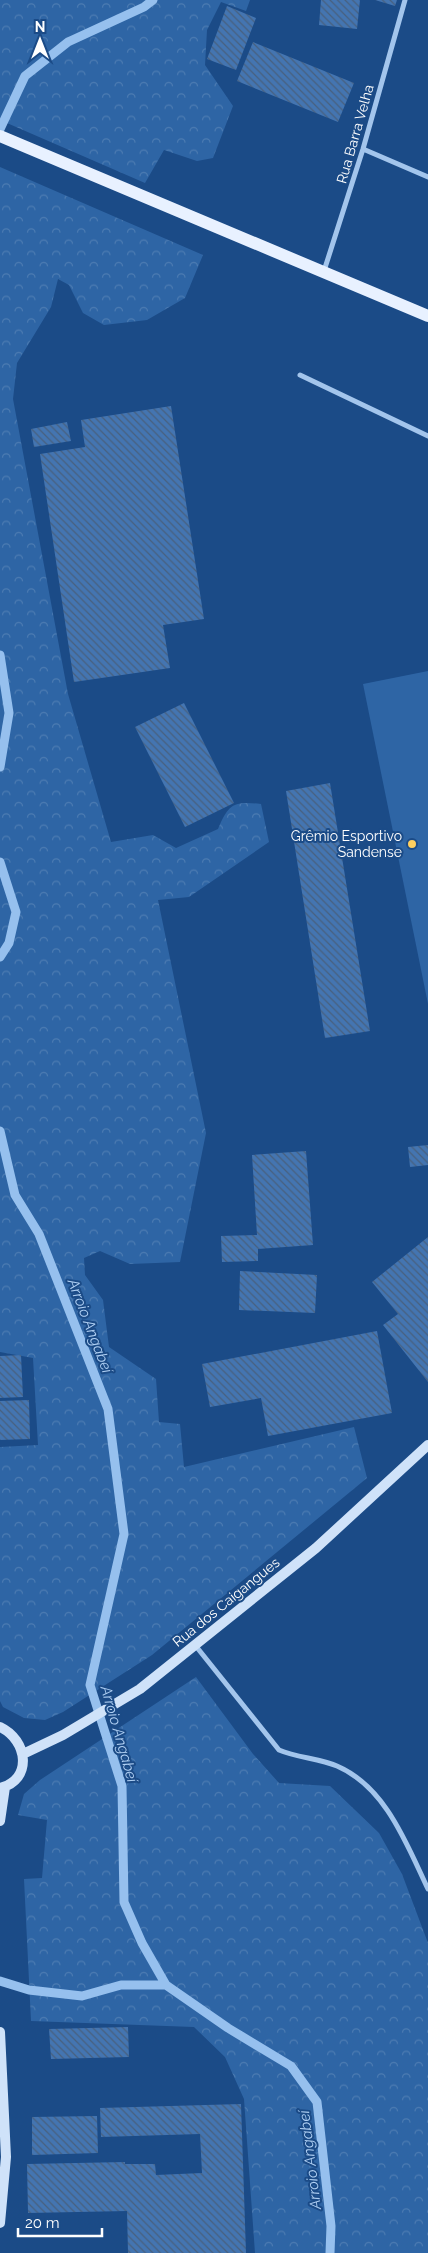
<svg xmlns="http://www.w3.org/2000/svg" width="428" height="2253" font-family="Raleway,sans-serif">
<defs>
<pattern id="forest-crowns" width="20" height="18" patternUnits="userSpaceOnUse" patternTransform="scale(1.25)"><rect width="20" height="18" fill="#2e65a5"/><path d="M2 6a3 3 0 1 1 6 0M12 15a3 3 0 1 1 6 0" fill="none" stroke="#4d7cb2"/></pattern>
<pattern id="building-back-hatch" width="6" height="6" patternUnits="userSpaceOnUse" patternTransform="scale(1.25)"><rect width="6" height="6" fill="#4475b1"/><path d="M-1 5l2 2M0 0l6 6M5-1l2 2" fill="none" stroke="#48607e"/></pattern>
</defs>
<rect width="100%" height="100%" fill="#1b4b87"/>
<path fill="url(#forest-crowns)" d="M 0,0 L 250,0 L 246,11 L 221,2 L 207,30 L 205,65 L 233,106 L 213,158 L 197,161 L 164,150 L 145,183 L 0,120 Z
M 0,167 L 203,255 L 185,298 L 147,320 L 104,325 L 83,313 L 69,285 L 58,279 L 51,307 L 17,363 L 13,399 L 68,694 L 111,842 L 153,835 L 176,848 L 218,829 C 229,803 234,801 261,804 L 269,842 L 189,897 L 158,900 L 206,1133 L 180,1262 L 130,1264 L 100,1251 L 84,1258 L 85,1275 L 103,1300 L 109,1347 L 156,1379 L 159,1422 L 180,1424 L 184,1467 L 354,1427 L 367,1478 L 152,1655 L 63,1712 L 45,1720 L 24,1718 L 3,1707 L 0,1701 L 0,1447 L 38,1445 L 33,1358 L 0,1352 Z
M 196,1677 L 253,1754 L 279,1783 L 330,1786 L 379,1833 L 402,1874 L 428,1943 L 428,2253 L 255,2253 L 244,2099 L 225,2057 L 194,2027 L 31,2021 L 24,1879 L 42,1878 L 47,1820 L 18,1815 L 24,1794 L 40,1780 Z"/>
<path fill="#2e65a5" d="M 428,671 L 428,1004 L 363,684 Z"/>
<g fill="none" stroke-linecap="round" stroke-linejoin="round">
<path stroke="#96c0ee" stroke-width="9" d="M 0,129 L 25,76 L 68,42 L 144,7 L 153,0
M 0,655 L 9,713 L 0,767
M 0,862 L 16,912 L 9,943 L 0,957
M 0,1131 L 15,1195 L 39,1234 L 108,1409 L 124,1534 L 90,1685 L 122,1786 L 124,1902 L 142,1943 L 166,1985 L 228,2028 L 291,2066 L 317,2102 L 331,2226 L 330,2253
M 0,1981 L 29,1990 L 82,1996 L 121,1985 L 166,1985"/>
</g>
<path fill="url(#building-back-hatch)" d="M 321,0 L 360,0 L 357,29 L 319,25 Z
M 375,0 L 397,0 L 395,6 Z
M 227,6 L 256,18 L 236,70 L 207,59 Z
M 253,42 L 354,83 L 338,122 L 237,81 Z
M 171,406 L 204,619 L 163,625 L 170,668 L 74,682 L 40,454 L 85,447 L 81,420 Z
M 67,422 L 71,441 L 34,447 L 31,429 Z
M 184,703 L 234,803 L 185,827 L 135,727 Z
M 330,783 L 370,1031 L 325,1038 L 286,791 Z
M 428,1145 L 428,1165 L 410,1167 L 408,1147 Z
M 306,1151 L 313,1245 L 258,1249 L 258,1261 L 222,1262 L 221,1236 L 257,1235 L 252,1155 Z
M 428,1237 L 428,1382 L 383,1325 L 398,1314 L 372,1282 Z
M 240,1271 L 317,1275 L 315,1313 L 239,1310 Z
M 377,1331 L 392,1413 L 268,1436 L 261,1398 L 210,1407 L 202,1364 Z
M 21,1355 L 23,1397 L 0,1398 L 0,1356 Z
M 29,1400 L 30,1439 L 0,1440 L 0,1401 Z
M 128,2027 L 129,2057 L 51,2059 L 49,2029 Z
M 241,2104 L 246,2253 L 128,2253 L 127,2211 L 28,2213 L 27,2164 L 125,2162 L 125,2164 L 155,2164 L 156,2175 L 202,2173 L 200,2134 L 101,2137 L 100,2108 Z
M 97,2116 L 98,2153 L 32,2155 L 32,2117 Z"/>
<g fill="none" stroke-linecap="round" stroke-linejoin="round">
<path stroke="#a3c5ec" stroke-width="5" d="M 363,149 L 428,177
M 324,271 L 363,149 L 405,0
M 300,375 L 428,436
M 195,1645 L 279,1750 C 298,1758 318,1758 337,1766 C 386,1787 407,1845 428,1889"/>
<path stroke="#cfe2f9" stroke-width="10" d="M 0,1727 C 28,1740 33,1780 0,1788
M 23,1754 L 63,1735 L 140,1689 L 316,1548 L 428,1445
M 0,1821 L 5,1787
M 0,2032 L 6,2157 L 0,2223"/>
<path stroke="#e8f1ff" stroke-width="12" d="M 0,136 L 428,316"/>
</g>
<circle fill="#fecf5f" stroke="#1b4b87" stroke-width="2" cx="412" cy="844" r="5"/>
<g text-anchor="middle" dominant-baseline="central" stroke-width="4" stroke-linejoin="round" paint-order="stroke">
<g font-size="14" fill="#fff" stroke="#1b4b87">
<text transform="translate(355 134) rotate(-74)">Rua Barra Velha</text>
<text transform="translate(226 1602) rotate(-39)">Rua dos Caigangues</text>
</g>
<g font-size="14" fill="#fff" stroke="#1b4b87" text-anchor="end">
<text x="402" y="836">Grêmio Esportivo<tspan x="402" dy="16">Sandense</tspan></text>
</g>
<g font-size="15" font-style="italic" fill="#afcff3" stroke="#1b4b87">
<text transform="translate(90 1326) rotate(69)">Arroio Angabeí</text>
<text transform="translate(119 1734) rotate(74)">Arroio Angabeí</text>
<text transform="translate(310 2160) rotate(-97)">Arroio Angabeí</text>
</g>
</g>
<g transform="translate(40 40)" stroke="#1b4b87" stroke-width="4" paint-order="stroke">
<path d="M0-4L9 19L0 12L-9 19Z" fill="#ffffff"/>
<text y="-8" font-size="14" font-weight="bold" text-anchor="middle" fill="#ffffff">N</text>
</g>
<path d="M18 2228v8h84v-8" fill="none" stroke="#ffffff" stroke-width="2.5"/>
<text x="25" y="2228" font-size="15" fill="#ffffff" stroke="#1b4b87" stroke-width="4" paint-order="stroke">20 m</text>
</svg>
